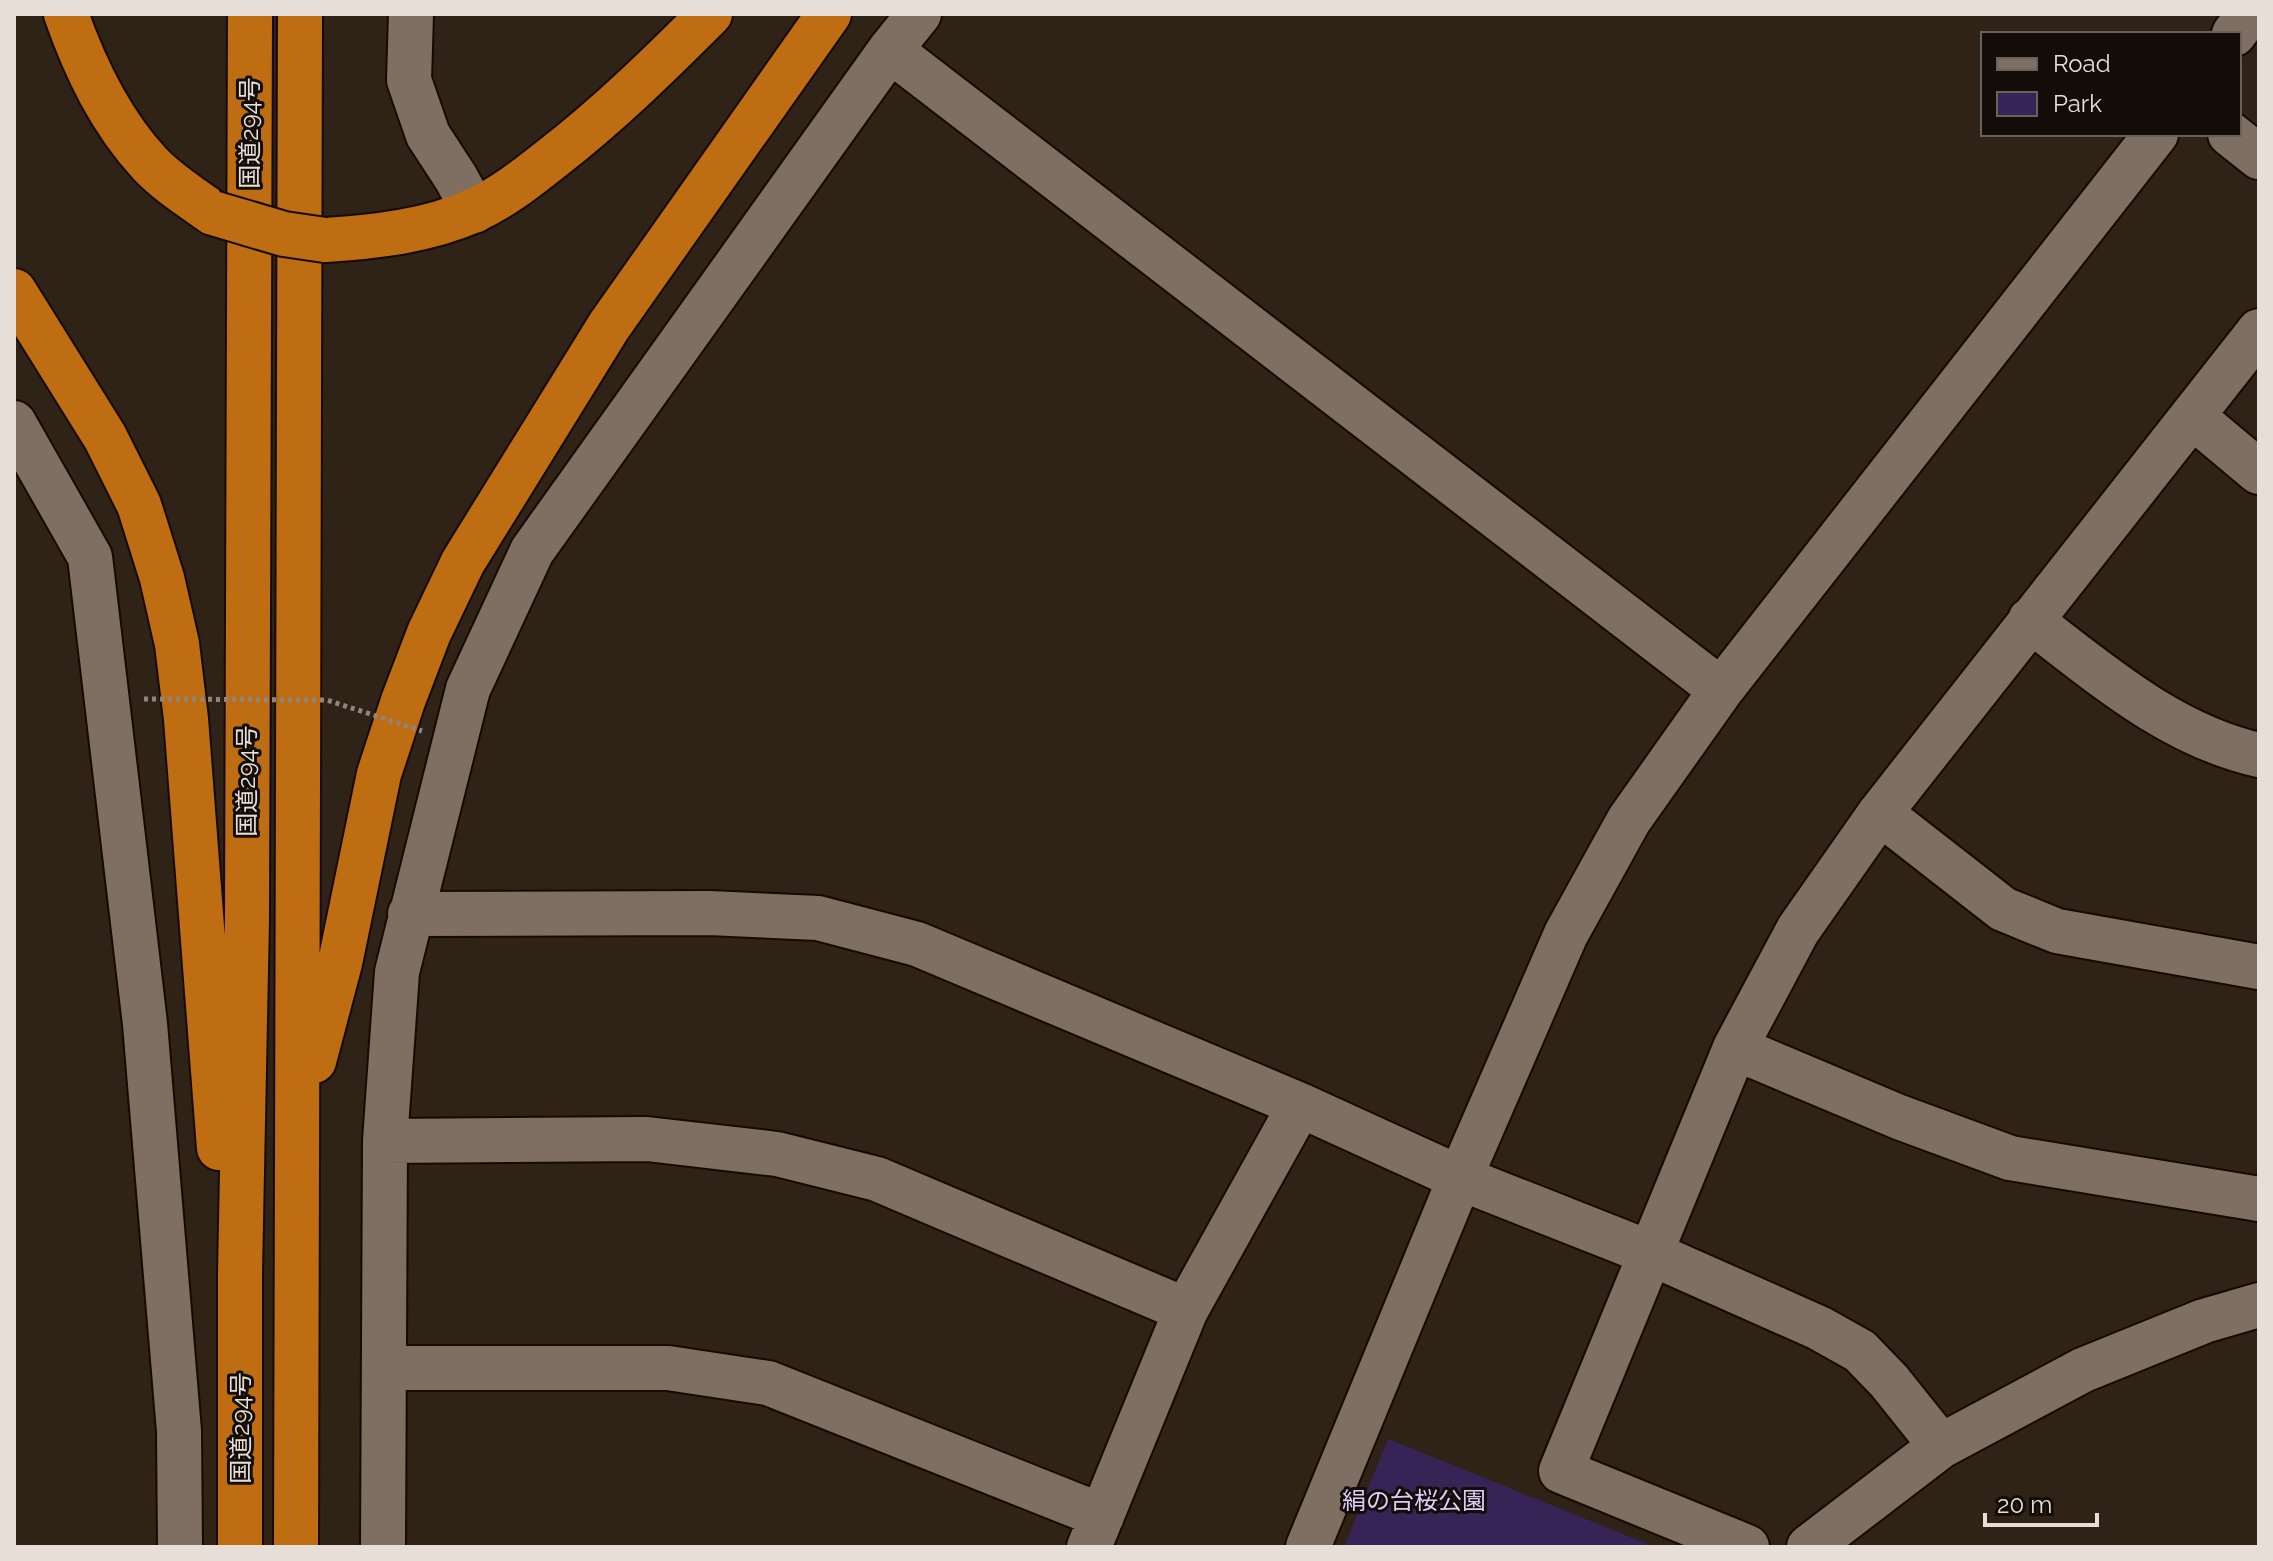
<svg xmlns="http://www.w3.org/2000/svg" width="2273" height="1561" font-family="Raleway,'Noto Sans JP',sans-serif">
<rect width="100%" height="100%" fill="#2f2217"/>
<path fill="#372457" d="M 1388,1439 L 1655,1547 L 1344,1547 Z"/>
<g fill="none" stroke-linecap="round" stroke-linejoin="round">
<defs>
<path id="minor" d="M 411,14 L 409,80 L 428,135 L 456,178 L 474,211
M 2234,34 L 2249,14
M 890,50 L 1721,690
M 2230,134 L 2259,157
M 2192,416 L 2259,472
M 14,423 L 90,557 L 145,1024 L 179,1431 L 180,1547
M 2030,620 C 2101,674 2170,735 2259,755
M 1880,813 L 2003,909 L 2057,931 L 2259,967
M 410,914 L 709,913 L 818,918 L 917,944 L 1300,1105 L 1460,1178 L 1650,1253 L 1819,1328 L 1860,1351 L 1889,1381 L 1941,1446 L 2083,1370 L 2204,1321 L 2259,1305
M 1735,1048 L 1899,1117 L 2010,1158 L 2259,1199
M 385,1141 L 647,1139 L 777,1154 L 877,1179 L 1186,1310
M 384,1368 L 668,1368 L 768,1383 L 1102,1516
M 383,1547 L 385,1141 L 397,972 L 468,689 L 532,551 L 890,50 L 919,14
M 1089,1547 L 1186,1310 L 1300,1105
M 1308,1547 L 1460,1178 L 1566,934 L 1629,820 L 1721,690 L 2156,134
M 1747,1547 L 1561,1471 L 1735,1048 L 1798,930 L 1880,813 L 2259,331
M 1809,1547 L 1941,1446"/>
<path id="highway" d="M 66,14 C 85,68 110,121 150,164 C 168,183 192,198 213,213
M 325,240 C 375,237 428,231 475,210 C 503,197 527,178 551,159 C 608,115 659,65 710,14
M 14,291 L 105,437 L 139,505 L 162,578 L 177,644 L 186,719 L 219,1148
M 314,1061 L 340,963 L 379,774 L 403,701 L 429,633 L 463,562 L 609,326 L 829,14
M 240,1547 L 240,1273 L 247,918 L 250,14
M 296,1547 L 300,14"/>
</defs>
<use href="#minor" stroke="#160b03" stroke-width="48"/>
<use href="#highway" stroke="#160b03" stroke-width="48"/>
<use href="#minor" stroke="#7f6f63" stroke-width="44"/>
<use href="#highway" stroke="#bf6d12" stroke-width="44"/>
<defs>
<path id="highway-bridge" d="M 213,213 L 284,234 L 325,240"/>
</defs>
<use href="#highway-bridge" stroke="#160b03" stroke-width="48" stroke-linecap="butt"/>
<path stroke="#90857c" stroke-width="5" stroke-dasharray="4 4" stroke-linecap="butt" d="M 144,699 L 327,700 L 422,731"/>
<use href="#highway-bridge" stroke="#bf6d12" stroke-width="44"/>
</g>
<g text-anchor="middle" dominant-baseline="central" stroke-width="6" stroke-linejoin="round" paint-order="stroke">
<g font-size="24" fill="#e7ded7" stroke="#120d08">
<text transform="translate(249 133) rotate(-90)">国道294号</text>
<text transform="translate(246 781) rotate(-90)">国道294号</text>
<text transform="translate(240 1428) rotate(-90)">国道294号</text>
</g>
<g font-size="24" fill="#dbcef9" stroke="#120d08">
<text x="1414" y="1500">絹の台桜公園</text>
</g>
</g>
<rect width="2273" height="1561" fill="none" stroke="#e7ded7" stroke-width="32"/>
<rect x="1981" y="32" width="260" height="104" fill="#120d08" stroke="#67615b" stroke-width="2"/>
<rect x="1997" y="58" width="40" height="12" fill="#7f6f63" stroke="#67615b" stroke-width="2"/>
<text x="2053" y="72" font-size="24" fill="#e7ded7">Road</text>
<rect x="1997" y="92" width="40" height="24" fill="#372457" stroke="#67615b" stroke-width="2"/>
<text x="2053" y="112" font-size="24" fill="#e7ded7">Park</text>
<path d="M1985 1513v12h112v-12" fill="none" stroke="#e7ded7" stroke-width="4"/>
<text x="1997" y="1513" font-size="24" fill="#e7ded7" stroke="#120d08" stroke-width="6" paint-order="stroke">20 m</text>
</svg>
